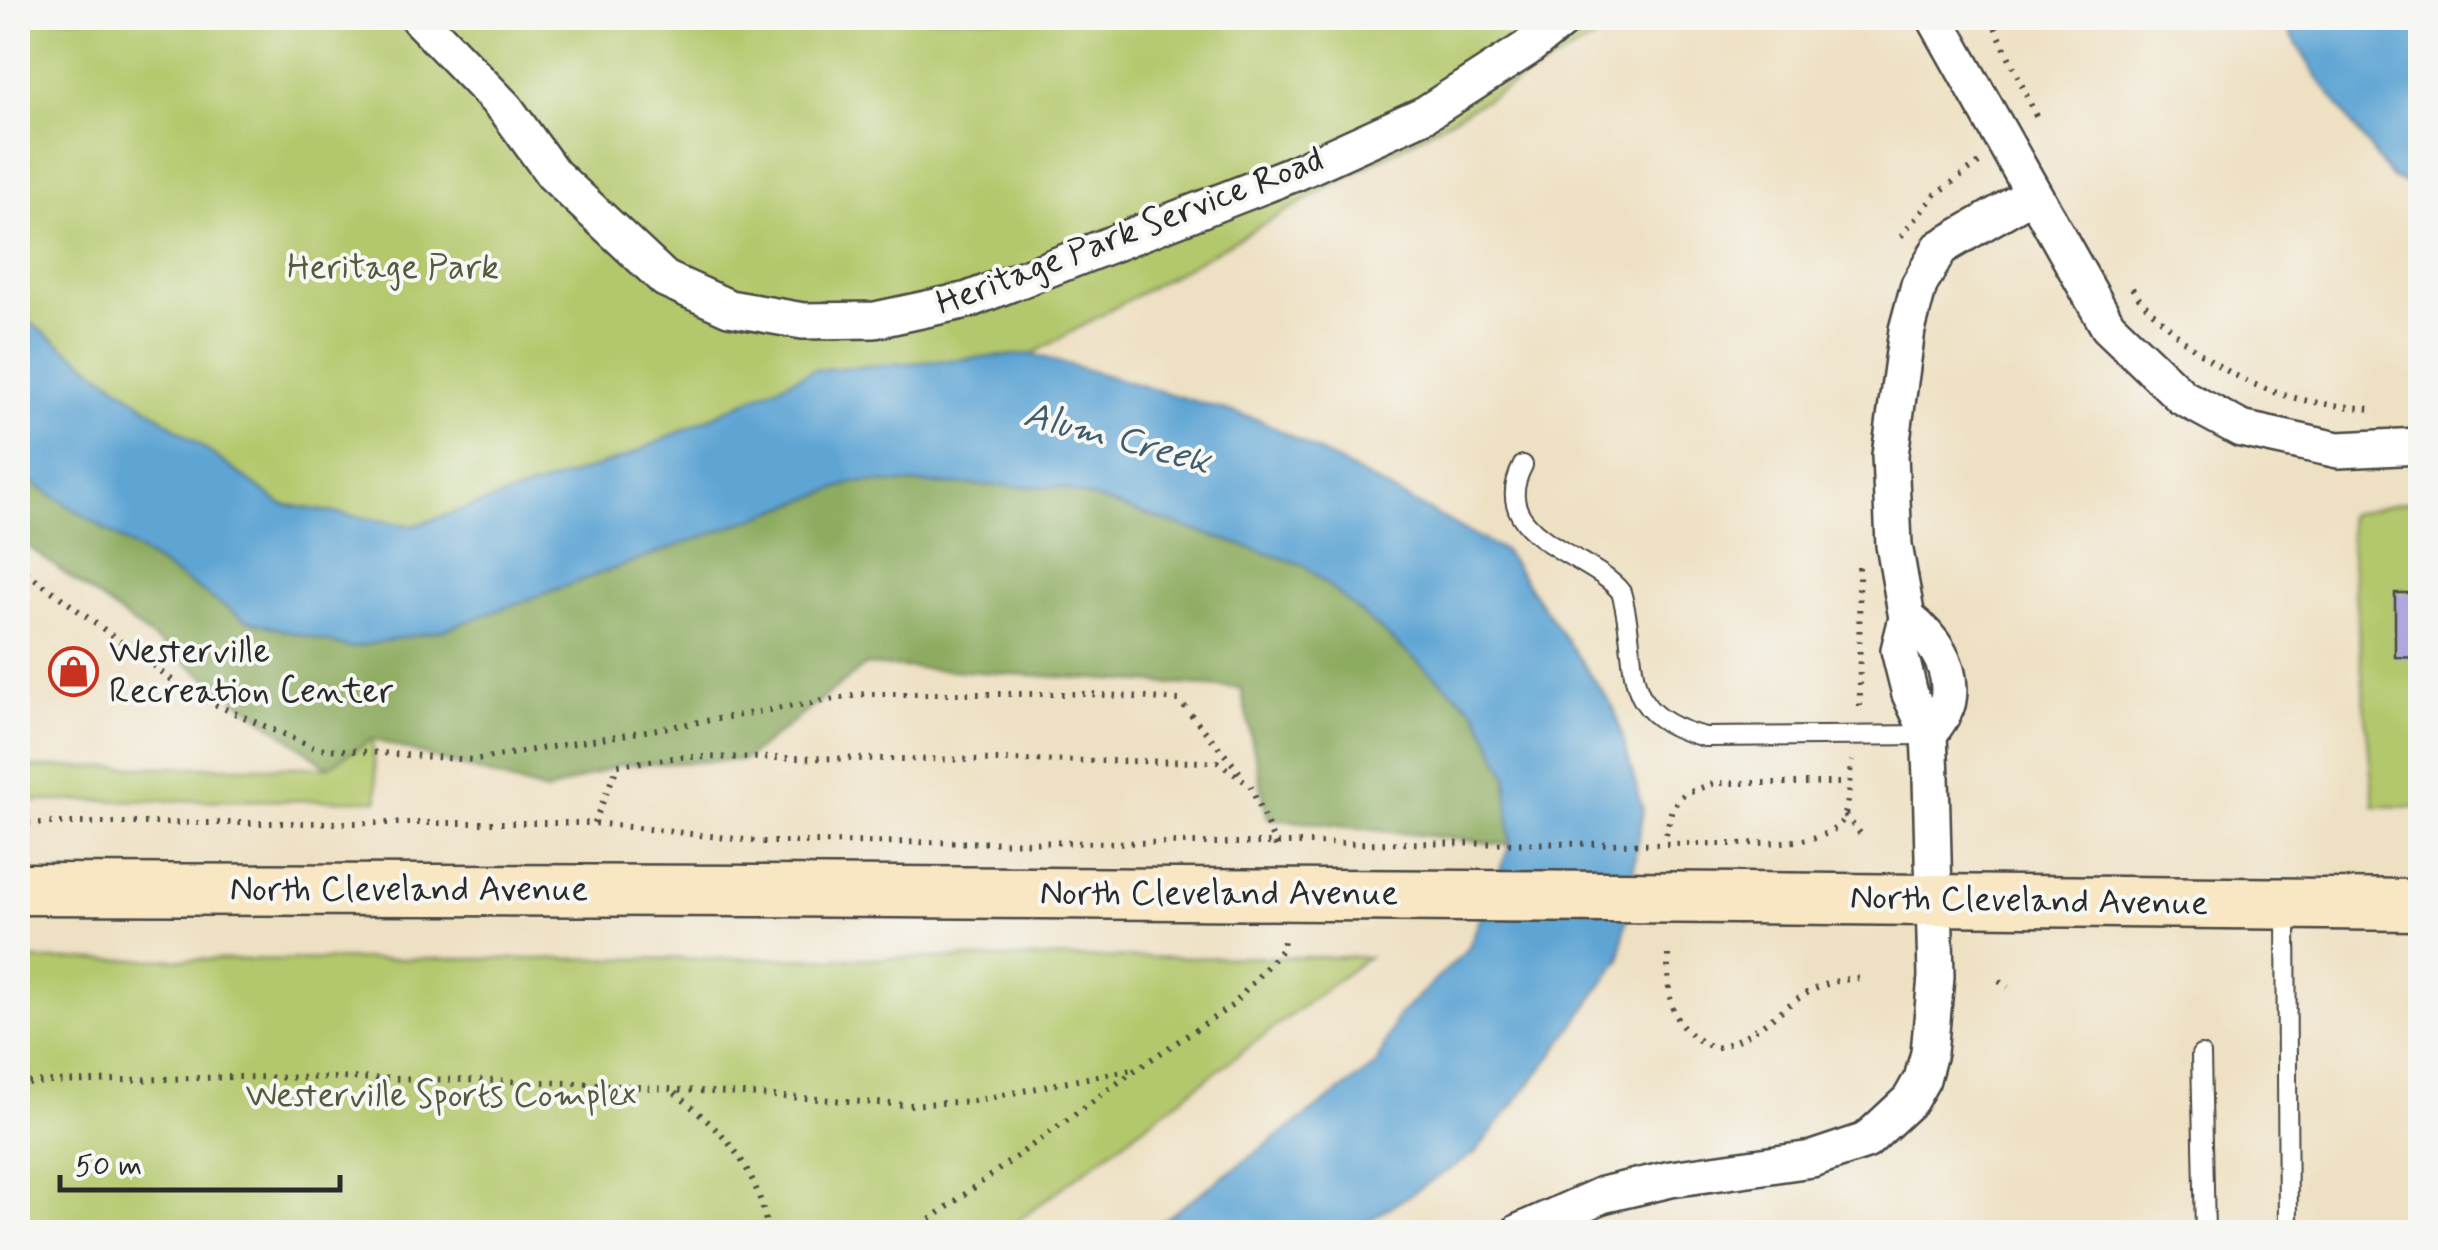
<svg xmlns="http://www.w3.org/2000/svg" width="2438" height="1250" font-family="Mynerve,sans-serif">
<rect width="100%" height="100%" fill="#f6f6f2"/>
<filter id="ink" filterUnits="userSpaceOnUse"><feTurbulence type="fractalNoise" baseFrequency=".01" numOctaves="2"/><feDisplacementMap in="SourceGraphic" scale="20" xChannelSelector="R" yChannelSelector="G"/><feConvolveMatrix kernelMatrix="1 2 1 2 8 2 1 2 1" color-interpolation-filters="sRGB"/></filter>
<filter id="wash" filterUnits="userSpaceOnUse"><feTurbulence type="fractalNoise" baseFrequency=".0048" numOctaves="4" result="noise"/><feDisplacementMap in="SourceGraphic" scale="40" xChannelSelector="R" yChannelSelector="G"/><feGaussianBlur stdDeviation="2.25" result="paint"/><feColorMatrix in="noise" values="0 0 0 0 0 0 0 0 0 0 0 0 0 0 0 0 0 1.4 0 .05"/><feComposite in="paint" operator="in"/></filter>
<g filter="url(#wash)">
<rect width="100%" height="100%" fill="#eee0c2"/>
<path fill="#b3c86c" stroke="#6f7a4c" stroke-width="2.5" d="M 18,18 L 1631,18 L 1032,354 L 813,370 L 626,457 L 413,526 L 281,504 L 18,314 Z
M 2420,499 L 2420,807 L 2374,806 L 2348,515 Z
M 372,739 L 378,800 L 18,801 L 18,767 L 328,767 Z
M 1368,957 L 1003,1232 L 18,1232 L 18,960 Z"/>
<path fill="#8eac60" stroke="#5c6c46" stroke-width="2.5" d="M 18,473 L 246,620 L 443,630 L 855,482 L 1059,487 L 1304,565 L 1476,711 L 1507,775 L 1510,845 L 1268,818 L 1241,688 L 866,665 L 744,760 L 618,765 L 546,792 L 372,739 L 328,767 L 18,539 Z"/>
<path fill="#5ea5d4" stroke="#446880" stroke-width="2.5" d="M 2281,18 L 2420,18 L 2420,189 L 2392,178 L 2317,77 Z
M 18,314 L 281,504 L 413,526 L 626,457 L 813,370 L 1032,354 L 1260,420 L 1504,551 L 1614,708 L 1643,810 L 1620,959 L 1552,1056 L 1474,1154 L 1351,1232 L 1147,1232 L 1376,1065 L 1397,1017 L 1468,949 L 1510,845 L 1507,775 L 1476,711 L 1304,565 L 1059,487 L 855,482 L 443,630 L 350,648 L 246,620 L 18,473 Z"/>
<g id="blocks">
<path fill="#b1a6e2" d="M 2395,593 L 2420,593 L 2420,658 L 2395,657 Z"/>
</g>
</g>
<g filter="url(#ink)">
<use href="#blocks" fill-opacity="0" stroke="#484642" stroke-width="2.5"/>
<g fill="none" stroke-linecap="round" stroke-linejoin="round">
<defs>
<path id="lane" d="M 1523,465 C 1485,537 1589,552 1621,592 C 1642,664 1612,714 1705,737 L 1929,735
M 2286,909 L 2288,1232
M 2201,1055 L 2205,1232"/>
<path id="street" d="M 418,18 L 506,109 L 553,174 L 665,279 L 729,308 L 803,321 L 875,320 L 968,300 L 1295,173 L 1425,114 L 1526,49 L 1565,18
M 1935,18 L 2108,326 L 2182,397 L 2241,429 L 2338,450 L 2420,446
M 1907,618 C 1931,637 1954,665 1948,700 C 1947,711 1934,726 1929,735
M 1519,1232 L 1602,1195 L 1671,1179 L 1812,1159 L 1866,1141 L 1910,1100 L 1922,1079 L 1929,1053 L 1936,977 L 1931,777 L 1929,735 L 1910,694 L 1899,650 L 1907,618 L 1894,545 L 1890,455 L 1907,330 L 1919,285 L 1940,248 L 2031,195"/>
<path id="secondary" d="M 18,889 L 763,891
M 1740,898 L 2420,905"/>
</defs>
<use href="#lane" stroke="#484642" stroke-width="22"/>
<use href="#street" stroke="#484642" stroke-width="40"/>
<use href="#secondary" stroke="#484642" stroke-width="55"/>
<path stroke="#484642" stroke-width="6" stroke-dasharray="2.5 8" stroke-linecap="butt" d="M 1991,18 L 2036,116
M 1901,236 L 1935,195 L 1979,163
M 2132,288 C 2142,304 2157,315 2170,328 C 2234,387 2291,404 2376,409
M 18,566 L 191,694 L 315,748 L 474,760 L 865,694 L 1090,694 L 1179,700 L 1242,775
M 1859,567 L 1860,710
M 1845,815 L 1864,838
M 18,823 L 594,823 L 763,842
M 594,823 L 618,765 L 681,757 L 1217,762 L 1250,785 L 1279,853
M 1666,834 L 1672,808 L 1684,794 L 1715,783 L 1847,783
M 1740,844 C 1768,841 1831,847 1844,817 C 1850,801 1848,778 1852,761
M 1668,955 C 1668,1001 1668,1029 1715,1048 C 1776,1032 1792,980 1862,978
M 1999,981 L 2008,987
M 18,1083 L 234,1077 L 426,1079 L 578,1083 L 908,1105 L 973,1101 L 1132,1069
M 675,1093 C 727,1136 756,1164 768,1232
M 913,1232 L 1138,1068 L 1233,1005 L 1283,948 L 1284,938"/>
<use href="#lane" stroke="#fff" stroke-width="18"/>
<use href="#street" stroke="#fff" stroke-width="35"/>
<use href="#secondary" stroke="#f9e7c3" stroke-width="50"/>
<defs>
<path id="secondary-bridge" d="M 763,891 L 1740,898"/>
</defs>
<use href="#secondary-bridge" stroke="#484642" stroke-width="55" stroke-linecap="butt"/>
<path stroke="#484642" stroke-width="6" stroke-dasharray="2.5 8" stroke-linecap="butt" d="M 763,842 L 1740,844"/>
<use href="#secondary-bridge" stroke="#f9e7c3" stroke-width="50"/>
</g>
</g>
<defs>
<symbol id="shop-ring" viewBox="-11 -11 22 22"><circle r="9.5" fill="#f6f6f2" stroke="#c8321e" stroke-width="1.5"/><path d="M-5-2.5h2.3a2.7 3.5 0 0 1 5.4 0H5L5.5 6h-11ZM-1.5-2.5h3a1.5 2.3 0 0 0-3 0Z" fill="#c8321e"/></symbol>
</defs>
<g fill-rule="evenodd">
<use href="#shop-ring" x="46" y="644" width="55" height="55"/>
</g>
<g text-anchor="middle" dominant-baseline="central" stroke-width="8" stroke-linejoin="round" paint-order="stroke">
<g font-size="35" fill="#2b2b2b" stroke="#f6f6f2">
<text transform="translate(1130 232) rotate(-21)">Heritage Park Service Road</text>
<text x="409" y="890">North Cleveland Avenue</text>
<text x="1219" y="894">North Cleveland Avenue</text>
<text transform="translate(2029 901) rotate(1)">North Cleveland Avenue</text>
</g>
<g font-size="35" fill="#545a3e" stroke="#f6f6f2">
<text x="393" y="268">Heritage Park</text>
<text x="441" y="1096">Westerville Sports Complex</text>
</g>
<g font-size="35" fill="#2b2b2b" stroke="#f6f6f2" text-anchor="start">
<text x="109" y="652">Westerville<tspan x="109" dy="40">Recreation Center</tspan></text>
</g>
<g font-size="38" font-style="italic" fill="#3f5c6f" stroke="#f6f6f2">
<text transform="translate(1117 439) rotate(15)">Alum Creek</text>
</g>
</g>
<rect width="2438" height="1250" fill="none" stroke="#f6f6f2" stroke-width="60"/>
<path d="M60 1175v15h280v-15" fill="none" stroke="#2b2b2b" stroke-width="5"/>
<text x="75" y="1175" font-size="30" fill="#2b2b2b" stroke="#f6f6f2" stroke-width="8" paint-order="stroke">50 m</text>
</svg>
